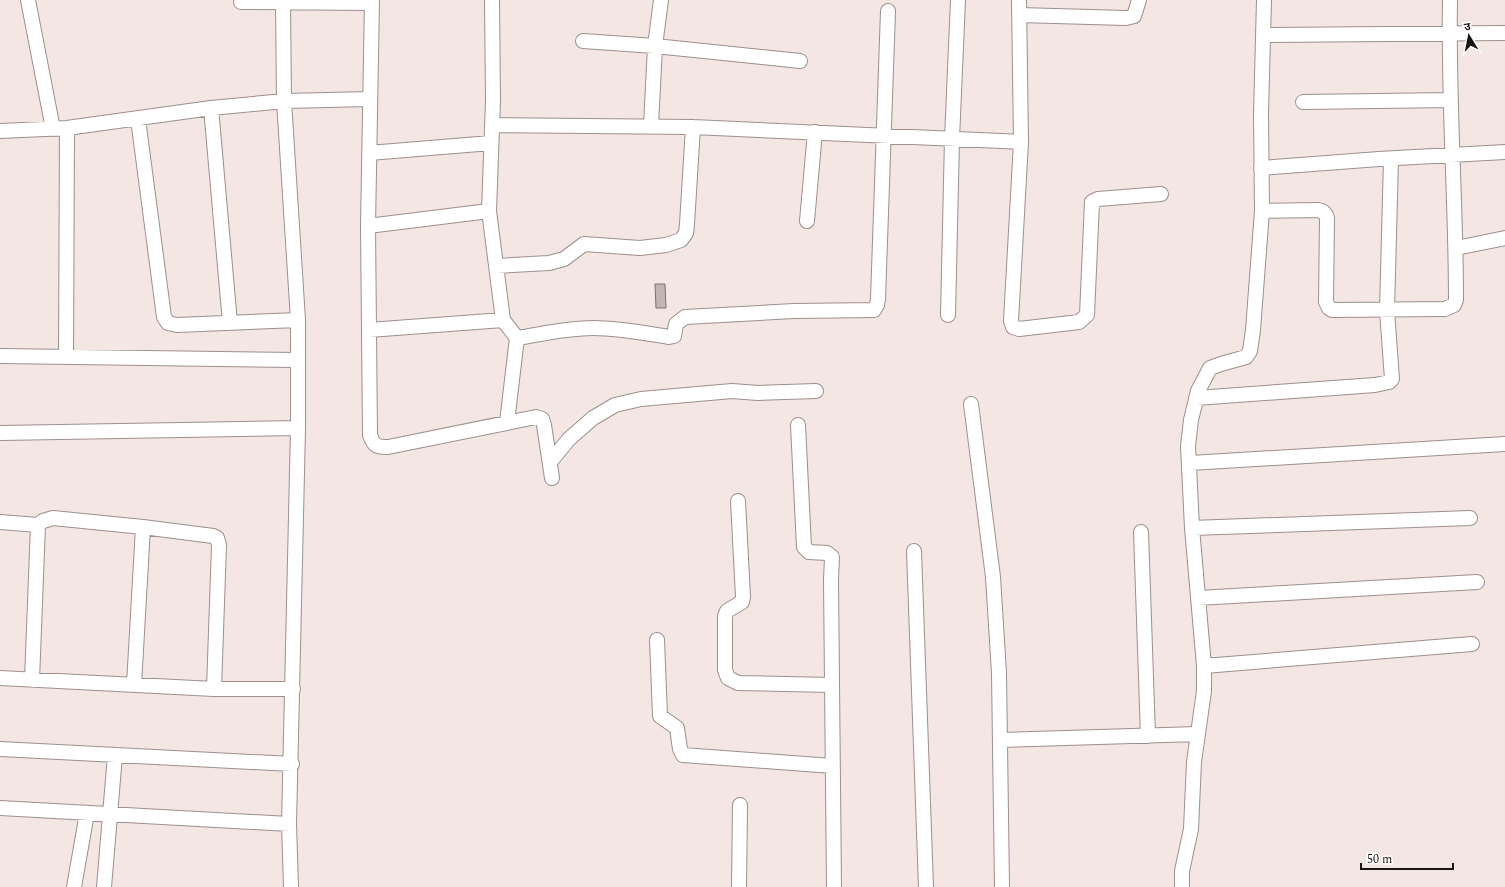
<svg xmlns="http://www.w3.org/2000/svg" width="1505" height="887" font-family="Spectral,'Noto Sans Devanagari',serif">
<rect width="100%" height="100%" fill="#f4e6e2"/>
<path fill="#c2b6b2" stroke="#7b706c" d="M 655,284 L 665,284 L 666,308 L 656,308 Z"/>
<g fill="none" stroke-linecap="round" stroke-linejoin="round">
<defs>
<path id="minor" d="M 28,0 L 53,129
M 372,0 L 368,226 L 370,435 C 374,446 376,447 388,447 L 536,417 L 542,419 L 544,425 L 552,478
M 492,0 L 493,100 L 489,211 L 503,320 L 517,338 L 507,422
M 661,0 L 655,46 L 800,61
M 1019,0 L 1021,142 L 1011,321 L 1013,327 L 1019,329 L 1079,322 L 1087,315 L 1092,202 L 1098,199 L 1161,194
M 241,2 L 372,3
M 283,3 L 284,101 L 298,320 L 298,428 L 289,824 L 291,887
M 1019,15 L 1126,18 L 1134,16 L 1139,0
M 1263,35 L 1505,33
M 583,41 L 655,46 L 651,126
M 1303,102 L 1451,100
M 211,108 L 230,323
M 138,119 L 164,317 L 168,323 L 177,325 L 298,320
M 492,125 L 693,127 L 1021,142
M 0,131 L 67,128 L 211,108 L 284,101 L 370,99
M 369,153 L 491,143
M 1261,168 L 1379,159 L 1505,152
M 1262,211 L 1317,210 C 1323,211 1325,212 1327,218 L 1326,302 L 1329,308 L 1332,310 L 1445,309 L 1454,305 L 1456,300 C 1456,200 1448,100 1450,0
M 807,221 L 815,132
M 368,226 L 489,211
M 1456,248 L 1505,238
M 496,266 L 549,263 L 564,259 L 584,244 L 640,248 L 666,245 L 681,240 L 686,233 L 687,224 L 693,127
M 948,315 L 952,139 L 958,0
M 369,330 L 503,320
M 517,338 C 542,334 567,328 593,328 C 618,328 644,333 669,337 L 674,336 L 676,324 L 685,317 L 794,311 L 874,310 L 877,305 L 878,299 L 888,11
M 0,356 L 298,360
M 66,357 L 67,128
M 1196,398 L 1375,385 L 1389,382 L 1392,379 L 1387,311 L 1391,159
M 971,404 L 993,577 L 999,673 L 1002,887
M 798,425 L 804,547 L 809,552 L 827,553 L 832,557 L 831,580 L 834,887
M 0,433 L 298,428
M 550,462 L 569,439 L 593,418 L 615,405 L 641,399 L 732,391 L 758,393 L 816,391
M 1190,463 L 1505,444
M 738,501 L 743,597 L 742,602 L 727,611 L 725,616 L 725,670 L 728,678 L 738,683 L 832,685
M 0,522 L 38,525 L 32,680
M 38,525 L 43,521 L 53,518 L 143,527
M 1192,528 L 1470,518
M 1141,532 L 1148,736
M 914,551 L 926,887
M 1198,598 L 1477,582
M 657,640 L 660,716 L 677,728 L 680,749 L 683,755 L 832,766
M 1204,666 L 1472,644
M 0,678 L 214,689 L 293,689
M 134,685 L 143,527 L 213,536 L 217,538 L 219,545 L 214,689
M 1000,740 L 1198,734
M 0,749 L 292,764
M 0,808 L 289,824
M 74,887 L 87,813
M 104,887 L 115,755
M 739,887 L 740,805
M 1182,887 L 1182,871 L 1191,829 L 1194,762 L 1204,691 L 1204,666 L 1192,528 L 1188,446 L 1191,420 L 1198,391 L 1210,368 L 1221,364 L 1246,357 L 1250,351 L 1253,330 L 1262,211 L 1261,114 L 1264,0"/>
</defs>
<use href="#minor" stroke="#9c908c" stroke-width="16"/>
<use href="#minor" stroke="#fff" stroke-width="14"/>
</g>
<g transform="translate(1469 36) rotate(350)" stroke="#ffffff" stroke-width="3" paint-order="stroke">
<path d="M0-3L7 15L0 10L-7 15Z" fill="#191513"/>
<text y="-6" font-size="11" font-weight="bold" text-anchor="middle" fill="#191513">उ</text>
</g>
<path d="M1361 863v6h92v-6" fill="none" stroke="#191513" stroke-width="2"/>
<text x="1367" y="863" font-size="12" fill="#191513" stroke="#ffffff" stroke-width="3" paint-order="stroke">50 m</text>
</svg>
